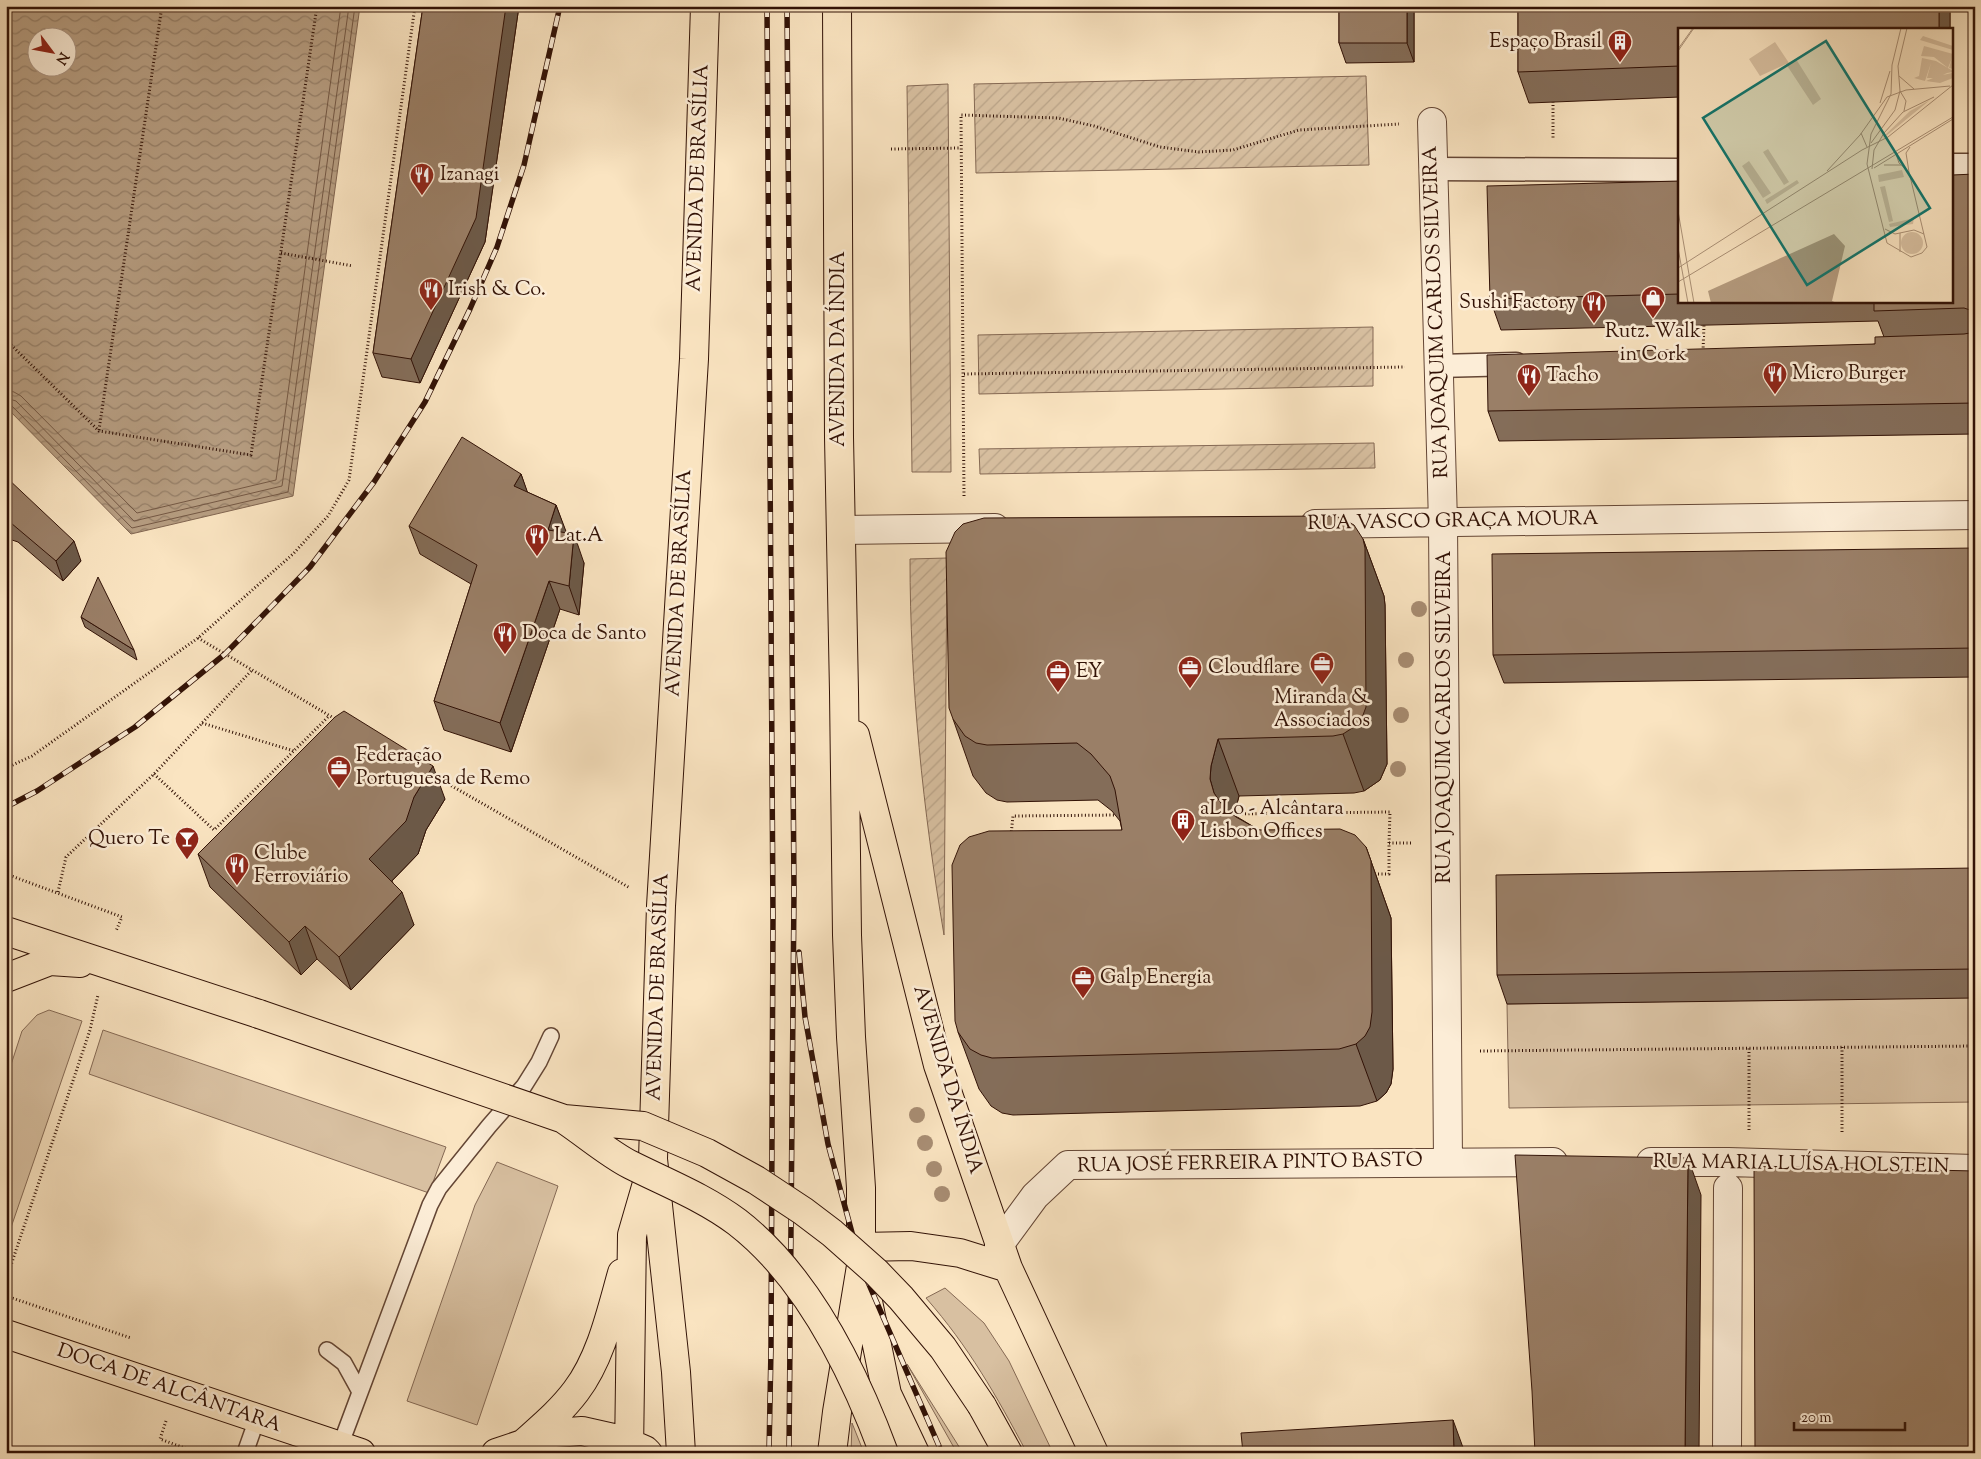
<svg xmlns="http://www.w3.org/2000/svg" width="1981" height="1459" font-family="'Sorts Mill Goudy',serif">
<defs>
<pattern id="garden-furrows" width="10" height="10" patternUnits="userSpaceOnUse" patternTransform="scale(1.25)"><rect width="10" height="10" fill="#d8c0a1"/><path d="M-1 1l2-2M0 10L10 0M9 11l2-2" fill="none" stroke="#baa489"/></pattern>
<pattern id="water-waves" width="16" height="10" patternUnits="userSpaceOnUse" patternTransform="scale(1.25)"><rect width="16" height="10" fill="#b69d81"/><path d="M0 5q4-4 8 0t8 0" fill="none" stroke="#957f68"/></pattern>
</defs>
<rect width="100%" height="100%" fill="#fae4c1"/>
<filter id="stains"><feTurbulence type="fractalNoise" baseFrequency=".004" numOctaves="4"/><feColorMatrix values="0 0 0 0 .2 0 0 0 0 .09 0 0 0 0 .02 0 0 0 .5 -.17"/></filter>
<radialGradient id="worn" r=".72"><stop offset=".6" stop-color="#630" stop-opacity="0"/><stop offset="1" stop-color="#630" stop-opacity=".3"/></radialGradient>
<path fill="#d8c0a1" stroke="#856954" d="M 1975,997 L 1975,1102 L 1509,1108 L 1507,1004 Z
M 49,1010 L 82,1021 L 6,1242 L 6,1080 L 22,1031 L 37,1015 Z
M 103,1030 L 446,1147 L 429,1193 L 89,1074 Z
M 497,1162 L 558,1186 L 477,1425 L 407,1401 L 475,1205 Z
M 945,1288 L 984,1323 L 1009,1361 L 1053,1453 L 1027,1453 C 996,1395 969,1347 926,1298 Z
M 907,1364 L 963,1453 L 957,1453 Z
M 852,1423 L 864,1453 L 851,1453 Z"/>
<path fill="url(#garden-furrows)" stroke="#856954" d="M 1366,76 L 1369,165 L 976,173 L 974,84 Z
M 948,84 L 951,472 L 912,472 L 907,86 Z
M 1373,327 L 1373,386 L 979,394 L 978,335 Z
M 1374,443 L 1375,468 L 980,474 L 979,449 Z
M 947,558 L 944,935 C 923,810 910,685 910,559 Z"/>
<path fill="url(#water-waves)" stroke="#816550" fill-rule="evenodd" d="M 6,6 L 360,6 L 293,496 L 131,534 L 6,407 ZM 38,38 L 68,38 L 68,68 L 38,68 Z"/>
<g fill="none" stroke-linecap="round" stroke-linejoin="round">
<path stroke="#745844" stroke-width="1" d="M 6,390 L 14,392 L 21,396 L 137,513 L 276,480 L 341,6
M 6,398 L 16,401 L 134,521 L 282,486 L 349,6
M 6,404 L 12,406 L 132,528 L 288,492 L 355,6"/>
<defs>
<path id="service" d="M 327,1350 L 344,1363 L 360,1392
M 340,1446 L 430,1205 L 439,1188 L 489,1126 L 524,1086 L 539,1062 L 551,1036
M 245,1453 L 257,1419"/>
<path id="pedestrian" d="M 1952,165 L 1975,165
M 1433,169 L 1680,170
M 1438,366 L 1516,364"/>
<path id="minor" d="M 1432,122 L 1443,523 L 1448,1162
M 1315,524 L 1975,515
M 841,530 L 995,528
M 1651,1162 L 1728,1162 L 1975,1169
M 999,1245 L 1035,1196 L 1068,1165 L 1553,1162
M 1727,1453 L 1728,1188"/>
<path id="primary" d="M 855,735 L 938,1065 L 1008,1268 L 1094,1453
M 6,931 L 259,1014
M 6,978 L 50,961 L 80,963
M 861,1247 L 911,1246 L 960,1253 L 1008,1268
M 864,1282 L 887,1394 L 915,1453
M 6,1334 L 361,1453
M 982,1406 L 1008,1453
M 524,1443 C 543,1426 561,1411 576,1391 C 601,1358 611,1312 622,1273
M 496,1453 L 555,1433 L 582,1431 L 622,1440 L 645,1450 L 648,1453
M 629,1453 L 632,1235 L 650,1173
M 681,1453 L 676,1372 L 653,1159 L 661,906 L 694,359 L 705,6
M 832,1453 L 837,1412 L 861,1266 L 861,1188 L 851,1037 L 847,935 L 844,692 L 839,437 L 837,6"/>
</defs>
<use href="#service" stroke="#644635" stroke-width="18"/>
<use href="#pedestrian" stroke="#644635" stroke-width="25"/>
<use href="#minor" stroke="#644635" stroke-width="30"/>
<use href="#primary" stroke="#321206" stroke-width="30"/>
<path stroke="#321206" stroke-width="3" stroke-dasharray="1 2.5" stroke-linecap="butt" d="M 1553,98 L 1553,140
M 891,149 L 961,148
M 281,253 L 353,266
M 6,340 L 99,431 L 251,455 L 317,6
M 1703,351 L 1704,325
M 964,374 L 1405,367
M 99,430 L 162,6
M 964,496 L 961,115 L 1058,118 L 1094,126 L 1160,147 L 1199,152 L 1233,150 L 1299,130 L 1399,124
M 198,638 L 337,720
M 202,723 L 294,751
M 6,768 L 32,756 L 198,638 L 293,554 L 328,516 L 349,480 L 415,6
M 154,774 L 214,830 L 329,716
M 436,777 L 630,888
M 1231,814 L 1390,812 L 1389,843
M 1011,835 L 1013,816 L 1118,815
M 6,874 L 122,917 L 116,931
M 1371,874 L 1389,874 L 1389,843 L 1412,843
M 58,892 L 66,857 L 154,774 L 252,670
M 1480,1051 L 1973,1046
M 1749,1130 L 1749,1048
M 1842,1132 L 1842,1047
M 6,1280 L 90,1030 L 98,995
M 6,1296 L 131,1338
M 166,1421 L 160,1439 L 198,1453"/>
<use href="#service" stroke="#fcedd7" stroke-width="15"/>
<use href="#pedestrian" stroke="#fcedd7" stroke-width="22"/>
<use href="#minor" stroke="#fcedd7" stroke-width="28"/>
<use href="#primary" stroke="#fae4c1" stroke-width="28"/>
<defs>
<path id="rail" d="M 767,6 L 773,917 L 771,1349 L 769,1453
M 787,6 L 794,891 L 789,1453
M 6,807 L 37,791 L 135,727 L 225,654 L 310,567 L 374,482 L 425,402 L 470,309 L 497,247 L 524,165 L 560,6
M 799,952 L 805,1017 L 828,1144 L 861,1266 L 942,1453"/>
</defs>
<use href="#rail" stroke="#321206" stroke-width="5.5"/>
<use href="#rail" stroke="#fcedd7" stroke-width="4" stroke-dasharray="11" stroke-linecap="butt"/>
<defs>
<path id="primary-bridge" d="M 259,1014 L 564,1119 L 643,1126 L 707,1153 L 756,1180 L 803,1211 L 832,1233 L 876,1272 L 901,1298 L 943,1348 L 982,1406
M 565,1120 C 586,1134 609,1154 631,1165 C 667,1183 705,1198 737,1222 C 807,1276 854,1372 884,1453"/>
</defs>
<use href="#primary-bridge" stroke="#321206" stroke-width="30" stroke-linecap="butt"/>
<use href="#primary-bridge" stroke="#fae4c1" stroke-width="28"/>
</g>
<g fill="#a88d73">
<circle cx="1419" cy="609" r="8"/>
<circle cx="1406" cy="660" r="8"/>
<circle cx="1401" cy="715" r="8"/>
<circle cx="1398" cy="769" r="8"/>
<circle cx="917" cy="1115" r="8"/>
<circle cx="925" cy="1143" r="8"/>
<circle cx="934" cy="1169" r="8"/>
<circle cx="942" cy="1194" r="8"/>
</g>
<path fill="#846d59" stroke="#321206" d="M 423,6 L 519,6 L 485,242 L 420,383 L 382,377 L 373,353 Z
M 1339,6 L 1412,6 L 1414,10 L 1414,62 L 1346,63 L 1339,43 Z
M 1518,6 L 1950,6 L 1950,29 L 1680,29 L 1680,97 L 1529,103 L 1518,72 Z
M 1975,174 L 1975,434 L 1499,441 L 1488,411 L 1875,344 L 1884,337 L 1878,321 L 1501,330 L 1490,299 L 1680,181 L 1680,301 L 1952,301 Z
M 521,474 L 527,492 L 556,505 L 566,533 L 584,563 L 579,615 L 560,609 L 511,752 L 444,730 L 434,701 L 471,584 L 420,554 L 409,526 Z
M 6,477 L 81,561 L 63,581 L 18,542 L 6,538 Z
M 1363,539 L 1384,596 L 1385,605 L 1387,764 L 1380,780 L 1364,791 L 1354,793 L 1239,796 L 1234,815 L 1259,830 L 1366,847 L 1391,918 L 1393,1069 L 1391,1084 L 1386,1093 L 1377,1101 L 1360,1106 L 1013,1115 L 1002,1113 L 991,1106 L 979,1089 L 958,1032 L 1122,830 L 1120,821 L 1112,811 L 1098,800 L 1007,802 L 997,800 L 986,793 L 973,776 L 953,719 Z
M 1975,548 L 1975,677 L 1504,683 L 1493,655 Z
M 81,617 L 134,650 L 137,660 L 85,627 Z
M 445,799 L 426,830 L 418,854 L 392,881 L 414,925 L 351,990 L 317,959 L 301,975 L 210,887 L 198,854 Z
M 1975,868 L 1975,998 L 1507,1004 L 1497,975 Z"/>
<path fill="#6c5948" stroke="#321206" d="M 506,6 L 519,6 L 485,242 L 420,383 L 411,359 Z
M 1407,6 L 1412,6 L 1414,10 L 1414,62 L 1407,43 Z
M 1939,6 L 1950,6 L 1950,29 L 1939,29 Z
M 521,474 L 531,502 L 514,486 Z
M 556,505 L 567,534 L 548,530 Z
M 574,534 L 584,563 L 579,615 L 569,586 Z
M 1363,539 L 1384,596 L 1385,605 L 1387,764 L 1380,780 L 1364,791 L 1343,734 Z
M 74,541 L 81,561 L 63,581 L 56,561 Z
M 549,581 L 560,609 L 511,752 L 500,723 Z
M 1218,739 L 1239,796 L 1232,823 L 1214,793 L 1210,779 L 1211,766 Z
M 433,766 L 445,799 L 426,830 L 418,854 L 381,892 L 369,859 L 414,797 Z
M 1366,847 L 1391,918 L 1393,1069 L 1391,1084 L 1386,1093 L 1377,1101 L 1356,1044 Z
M 402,892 L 414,925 L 351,990 L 339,957 Z
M 305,926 L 317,959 L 301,975 L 289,942 Z
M 1688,1158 L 1701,1195 L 1699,1453 L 1685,1453 Z
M 1453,1420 L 1465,1453 L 1454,1453 Z"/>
<path fill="#9a7f67" stroke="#321206" d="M 423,6 L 506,6 L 476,218 L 411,359 L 373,353 Z
M 1339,6 L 1407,6 L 1407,43 L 1339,43 Z
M 1518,6 L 1939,6 L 1939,29 L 1680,29 L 1680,66 L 1518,72 Z
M 1975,174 L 1975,314 L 1970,310 L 1964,308 L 1874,311 L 1874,301 L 1952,301 L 1952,175 Z
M 1680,181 L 1680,294 L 1490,299 L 1487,186 Z
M 1975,328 L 1975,403 L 1488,411 L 1487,355 L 1875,344 L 1875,337 L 1964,334 L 1970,333 Z
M 462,437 L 521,474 L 514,486 L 556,505 L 548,530 L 574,534 L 569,586 L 549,581 L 500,723 L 434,701 L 477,565 L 409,526 Z
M 6,477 L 74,541 L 56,561 L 11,523 L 6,521 Z
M 1334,516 L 1341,518 L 1354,525 L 1363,539 L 1365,548 L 1366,707 L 1360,723 L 1343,734 L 1333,736 L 1218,739 L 1211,766 L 1210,779 L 1214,793 L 1223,806 L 1236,817 L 1259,830 L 1340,829 L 1355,835 L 1366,847 L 1371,861 L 1372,1012 L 1370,1027 L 1365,1036 L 1356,1044 L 1339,1049 L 992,1058 L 981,1055 L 970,1049 L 958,1032 L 955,1021 L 952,865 L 960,845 L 969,837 L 989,831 L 1122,830 L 1115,790 L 1110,776 L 1091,754 L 1077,743 L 987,745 L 976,743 L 965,736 L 953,719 L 949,708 L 946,552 L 955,532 L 963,524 L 984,518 Z
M 1975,548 L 1975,648 L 1493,655 L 1492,554 Z
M 98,577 L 134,650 L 81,617 Z
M 344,711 L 433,766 L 414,797 L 406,821 L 369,859 L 402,892 L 339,957 L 305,926 L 289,942 L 198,854 L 335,717 Z
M 1975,868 L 1975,969 L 1497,975 L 1496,875 Z
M 1515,1155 L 1688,1158 L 1685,1453 L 1535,1453 L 1532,1391 Z
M 1754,1166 L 1975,1171 L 1975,1453 L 1755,1453 Z
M 1453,1420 L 1454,1453 L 1243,1453 L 1241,1433 Z"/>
<defs>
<symbol id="building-pin" viewBox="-11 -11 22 30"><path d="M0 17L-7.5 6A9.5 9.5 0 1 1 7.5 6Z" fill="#8f2418" stroke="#fcedd7"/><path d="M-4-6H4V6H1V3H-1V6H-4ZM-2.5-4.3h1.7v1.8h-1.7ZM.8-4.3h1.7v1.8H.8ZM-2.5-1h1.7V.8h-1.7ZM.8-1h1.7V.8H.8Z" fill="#fff"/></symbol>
<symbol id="restaurant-pin" viewBox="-11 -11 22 30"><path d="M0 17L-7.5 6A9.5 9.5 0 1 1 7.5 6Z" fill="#8f2418" stroke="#fcedd7"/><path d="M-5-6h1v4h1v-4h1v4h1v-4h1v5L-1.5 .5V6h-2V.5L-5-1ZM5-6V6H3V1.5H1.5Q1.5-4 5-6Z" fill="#fff"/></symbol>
<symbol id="shop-pin" viewBox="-11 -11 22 30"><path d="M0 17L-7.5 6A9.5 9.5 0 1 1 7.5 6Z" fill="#8f2418" stroke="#fcedd7"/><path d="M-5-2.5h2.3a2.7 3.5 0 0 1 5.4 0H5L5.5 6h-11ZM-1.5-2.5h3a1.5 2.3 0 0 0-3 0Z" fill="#fff"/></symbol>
<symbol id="office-pin" viewBox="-11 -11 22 30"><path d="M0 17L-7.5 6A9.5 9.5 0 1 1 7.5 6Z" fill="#8f2418" stroke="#fcedd7"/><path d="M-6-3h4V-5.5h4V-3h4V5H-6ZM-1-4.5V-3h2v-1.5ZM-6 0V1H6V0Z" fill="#fff"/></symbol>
<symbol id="bar-pin" viewBox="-11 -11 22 30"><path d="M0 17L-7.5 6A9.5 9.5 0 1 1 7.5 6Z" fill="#8f2418" stroke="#fcedd7"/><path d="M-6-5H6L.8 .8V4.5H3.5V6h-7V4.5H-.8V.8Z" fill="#fff"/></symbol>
</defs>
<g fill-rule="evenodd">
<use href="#building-pin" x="1606" y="28" width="28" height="38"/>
<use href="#restaurant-pin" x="408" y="161" width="28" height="38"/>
<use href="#restaurant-pin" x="417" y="276" width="28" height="38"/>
<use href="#shop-pin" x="1639" y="284" width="28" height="38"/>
<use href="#restaurant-pin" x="1580" y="289" width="28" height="38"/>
<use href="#restaurant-pin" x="1761" y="360" width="28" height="38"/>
<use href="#restaurant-pin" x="1515" y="362" width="28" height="38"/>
<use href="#restaurant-pin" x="523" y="522" width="28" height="38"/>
<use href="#restaurant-pin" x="491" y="620" width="28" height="38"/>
<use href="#office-pin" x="1308" y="650" width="28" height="38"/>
<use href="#office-pin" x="1176" y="654" width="28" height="38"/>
<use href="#office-pin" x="1044" y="658" width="28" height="38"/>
<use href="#office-pin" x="325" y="754" width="28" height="38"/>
<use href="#building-pin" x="1169" y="807" width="28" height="38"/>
<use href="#bar-pin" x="173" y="825" width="28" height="38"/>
<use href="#restaurant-pin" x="223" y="851" width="28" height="38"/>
<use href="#office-pin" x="1069" y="964" width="28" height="38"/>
</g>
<g text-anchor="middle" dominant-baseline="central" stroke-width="5" stroke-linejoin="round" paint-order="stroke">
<g font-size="20" fill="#321206" stroke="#fcedd7" text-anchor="start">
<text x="1602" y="42" text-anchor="end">Espaço Brasil</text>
<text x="440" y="175">Izanagi</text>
<text x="448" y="290">Irish &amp; Co.</text>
<text x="1576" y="303" text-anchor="end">Sushi Factory</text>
<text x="1653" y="332" text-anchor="middle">Rutz. Walk<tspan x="1653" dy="23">in Cork</tspan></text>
<text x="1792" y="374">Micro Burger</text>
<text x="1546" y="376">Tacho</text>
<text x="554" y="536">Lat.A</text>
<text x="522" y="634">Doca de Santo</text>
<text x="1208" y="668">Cloudflare</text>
<text x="1076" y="672">EY</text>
<text x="1322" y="698" text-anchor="middle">Miranda &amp;<tspan x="1322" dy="23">Associados</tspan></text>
<text x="356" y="756">Federação<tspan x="356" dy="23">Portuguesa de Remo</tspan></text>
<text x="1200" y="809">aLLo - Alcântara<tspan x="1200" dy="23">Lisbon Offices</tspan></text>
<text x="170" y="839" text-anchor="end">Quero Te</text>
<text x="254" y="854">Clube<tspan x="254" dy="23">Ferroviário</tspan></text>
<text x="1100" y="978">Galp Energia</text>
</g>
<g font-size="20" fill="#321206" stroke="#fcedd7">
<text transform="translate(699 178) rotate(-88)">AVENIDA DE BRASÍLIA</text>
<text transform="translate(1437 312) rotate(-92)">RUA JOAQUIM CARLOS SILVEIRA</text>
<text transform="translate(839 349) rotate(-90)">AVENIDA DA ÍNDIA</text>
<text transform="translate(1453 522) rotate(-1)">RUA VASCO GRAÇA MOURA</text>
<text transform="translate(680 583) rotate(-87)">AVENIDA DE BRASÍLIA</text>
<text transform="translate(1445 717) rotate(-90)">RUA JOAQUIM CARLOS SILVEIRA</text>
<text transform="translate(659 987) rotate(-88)">AVENIDA DE BRASÍLIA</text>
<text transform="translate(947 1080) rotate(73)">AVENIDA DA ÍNDIA</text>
<text transform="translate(1250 1164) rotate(-1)">RUA JOSÉ FERREIRA PINTO BASTO</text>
<text transform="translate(1801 1165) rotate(1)">RUA MARIA LUÍSA HOLSTEIN</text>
<text transform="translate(169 1389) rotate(19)">DOCA DE ALCÂNTARA</text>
</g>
</g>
<g transform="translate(1678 28)">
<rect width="275" height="275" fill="#fae4c1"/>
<path d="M 245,8 L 275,18 L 275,22 L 242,12 ZM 97,14 L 111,35 L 118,31 L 143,71 L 135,77 L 108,36 L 82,48 L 71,31 ZM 246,18 L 275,26 L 275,41 L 271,40 L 274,30 L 270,40 L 256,29 L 243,28 ZM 244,30 L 258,33 L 275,43 L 275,44 L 269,45 L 265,47 L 274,45 L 275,50 L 262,55 L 248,53 L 255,50 L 249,50 L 253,35 L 247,53 L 236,50 L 241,48 ZM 252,72 L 208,108 L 204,110 L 232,83 ZM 224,142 L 226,149 L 201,154 L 200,147 ZM 207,158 L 215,193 L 211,194 L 202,159 ZM 236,190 L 235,196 L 212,199 L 211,196 ZM223 215a11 11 0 1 1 22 0a11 11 0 1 1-22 0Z" fill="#d8c0a1"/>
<path d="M 90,121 L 111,154 L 106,157 L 85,124 ZM 71,133 L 93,165 L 85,170 L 64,138 ZM 119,152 L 121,155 L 89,176 L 87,172 Z" fill="#d8c0a1"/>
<path d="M 156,206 L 167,218 L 154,273 L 159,275 L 33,275 L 30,263 Z" fill="#b69d81"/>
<path fill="none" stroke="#aa9076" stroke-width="1" d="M 0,21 L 15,0M 0,23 L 16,0M 221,48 L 236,61M 222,63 L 228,73 L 226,83M 222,63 L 220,38 L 229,0M 213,66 L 193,106 L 189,136 L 209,215 L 233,229 L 244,225 L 249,219 L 231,144 L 228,125 L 232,119M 213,66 L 214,37 L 223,0M 202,75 L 212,43M 183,105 L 189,119M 193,115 L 217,82 L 222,63M 218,126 L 221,135 L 231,144M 206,137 L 223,137M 196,140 L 275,91M 194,141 L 196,122 L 206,105 L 225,84 L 256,69M 149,143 L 182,107 L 209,69 L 228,62 L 272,58M 0,183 L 16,275M 207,201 L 217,206 L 236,202 L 246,206M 222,205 L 222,224M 0,220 L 10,275M 0,240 L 184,122 L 210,109 L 275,57M 0,254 L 275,89"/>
<path fill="#0f766e" fill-opacity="0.15" stroke="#0f766e" stroke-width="2.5" d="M 148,13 L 252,180 L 129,257 L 25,90 Z"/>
<rect width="275" height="275" fill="none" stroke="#321206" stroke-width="2.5"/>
</g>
<rect width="1981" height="1459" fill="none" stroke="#fae4c1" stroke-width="25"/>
<rect x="8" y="8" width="1966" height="1444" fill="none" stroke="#321206" stroke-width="2.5"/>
<rect x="12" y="12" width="1956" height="1434" fill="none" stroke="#321206"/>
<g transform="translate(52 52) rotate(122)"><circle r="24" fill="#fcedd7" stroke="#ab9583"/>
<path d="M0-4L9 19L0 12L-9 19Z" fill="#8f2418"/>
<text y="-8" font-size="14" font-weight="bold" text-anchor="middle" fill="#321206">N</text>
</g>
<path d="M1794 1422v8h111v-8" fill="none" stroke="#321206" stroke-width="2.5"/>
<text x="1801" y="1422" font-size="15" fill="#321206" stroke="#fcedd7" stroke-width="4" paint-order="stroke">20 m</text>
<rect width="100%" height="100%" filter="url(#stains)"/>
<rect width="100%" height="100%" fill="url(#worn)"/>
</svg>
